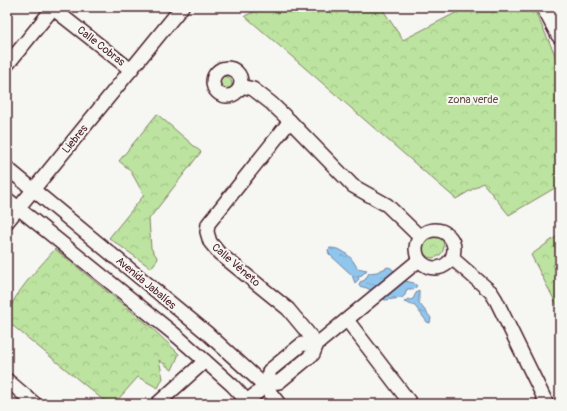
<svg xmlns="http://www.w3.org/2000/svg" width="567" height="411" font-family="Pangolin,sans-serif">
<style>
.park{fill:url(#park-crowns);stroke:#838165}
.water{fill:url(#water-ripples);stroke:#7483a0}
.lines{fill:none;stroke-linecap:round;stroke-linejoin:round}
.minor-casing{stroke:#4a1f2b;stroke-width:16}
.major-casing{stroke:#4a1f2b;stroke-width:20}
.minor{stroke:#f6f6f2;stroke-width:13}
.major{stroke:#f6f6f2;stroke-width:17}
.labels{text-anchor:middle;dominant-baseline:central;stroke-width:4;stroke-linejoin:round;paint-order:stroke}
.street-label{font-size:11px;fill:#4a1f2b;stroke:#f6f6f2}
.park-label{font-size:11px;fill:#665048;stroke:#f6f6f2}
</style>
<defs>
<pattern id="park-crowns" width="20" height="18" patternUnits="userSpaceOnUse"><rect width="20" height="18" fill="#bce39f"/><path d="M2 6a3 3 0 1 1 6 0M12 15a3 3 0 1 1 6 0" fill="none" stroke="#a3c289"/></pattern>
<pattern id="water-ripples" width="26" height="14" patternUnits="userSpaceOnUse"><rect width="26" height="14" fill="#90c6ee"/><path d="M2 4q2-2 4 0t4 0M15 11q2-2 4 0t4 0" fill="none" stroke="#7eaacc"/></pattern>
</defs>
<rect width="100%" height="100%" fill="#f6f6f2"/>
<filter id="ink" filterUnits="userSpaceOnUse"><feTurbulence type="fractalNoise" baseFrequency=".025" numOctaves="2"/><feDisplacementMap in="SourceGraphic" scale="8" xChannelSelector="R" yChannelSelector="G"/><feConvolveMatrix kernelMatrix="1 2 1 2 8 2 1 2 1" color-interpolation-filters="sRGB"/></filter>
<g filter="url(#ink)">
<g class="park">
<path d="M263,7h118l22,33 64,-33h66l27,58v120l-51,30 -26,-32 -27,16 -211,-183z"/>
<circle cx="224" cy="84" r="8"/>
<path d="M157,114l44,38 -52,67 2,29 7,11 -7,9 -42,-30 35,-43 -14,-25 -11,-9z"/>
<path d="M560,234v77l-29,-56z"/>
<circle cx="432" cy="246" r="12"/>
<path d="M55,249l97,79 27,26 -7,16 -13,-10 4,18 -5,10 -20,-11 -24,27h-6l-101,-83c0,-22 33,-54 48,-72z"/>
</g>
<g class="water">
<path d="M330,248c13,0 22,9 27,20l10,2 -5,5 -4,1 1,3 -4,4 -3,-8 -23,-21 -1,-4z"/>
<path d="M388,267l3,1 14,13 9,2 3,3 -3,3h-7l-2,6 -3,3 -17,2 -18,-12 -8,-2 1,-4 5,-2 4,-7 8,-1z"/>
<path d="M419,290v13l12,15 -1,5 -3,-1 -12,-16 -11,-4 4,-3 2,1 3,-1 3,-6z"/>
</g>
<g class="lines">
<g class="minor-casing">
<g id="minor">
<path d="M51,7l80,63"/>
<path d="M7,65l47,-58"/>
<circle cx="227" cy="82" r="14"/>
<path d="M241,86l12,3 18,14 19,18 63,65 34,19 33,32"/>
<path d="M290,121l-82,103 -1,8 3,10 9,11 69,56 29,35"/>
<path d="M7,168l200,165 58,53 14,18"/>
<path d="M7,199l171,138 54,48 18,19"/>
<path d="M7,222l175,-215"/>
<circle cx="435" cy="249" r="19"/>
<path d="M452,258l39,34 5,8 51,104"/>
<path d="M347,320l64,84"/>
<path d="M7,380l28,24"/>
<path d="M269,383v-12l33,-27 14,1"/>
<path d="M247,401l22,-18 10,-1 34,-28 4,-10 102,-84"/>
<path d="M157,404l48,-43"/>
</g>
</g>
<g class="major-casing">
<path id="major" d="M545,7l15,28"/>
</g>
<use href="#minor" class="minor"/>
<use href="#major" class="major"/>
</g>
</g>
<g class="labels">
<g class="street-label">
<text transform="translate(101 46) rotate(38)">Calle Cobras</text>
<text transform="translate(75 139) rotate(-51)">Liebres</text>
<text transform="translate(236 265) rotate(41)">Calle Véneto</text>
<text transform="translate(146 283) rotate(40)">Avenida Jabalíes</text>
</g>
<g class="park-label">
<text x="473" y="99">zona verde</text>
</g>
</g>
<rect width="567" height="411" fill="none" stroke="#f6f6f2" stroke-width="24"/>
<rect x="12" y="12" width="543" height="387" fill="none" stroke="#4a1f2b" stroke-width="1.5" filter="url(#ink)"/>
</svg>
